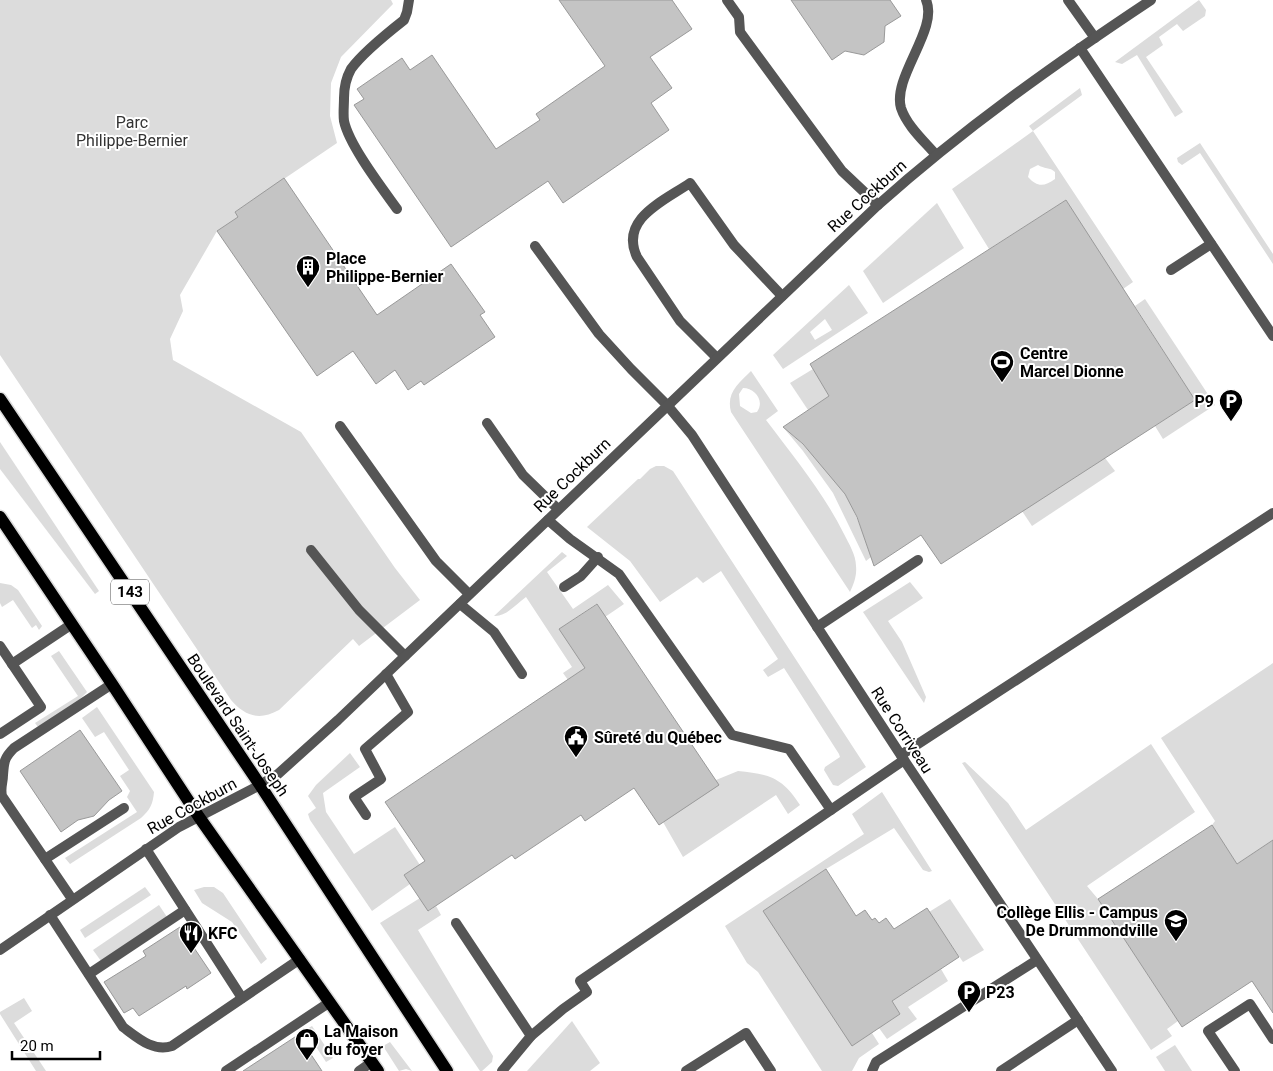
<svg xmlns="http://www.w3.org/2000/svg" width="1273" height="1071" font-family="Roboto,sans-serif">
<style>
.green{fill:#dcdcdc;fill-rule:evenodd}
.building{fill:#c4c4c4;stroke:#999}
.lines{fill:none;stroke-linecap:round;stroke-linejoin:round}
.primary-casing{stroke:#dbdbdb;stroke-width:15}
.lane{stroke:#555;stroke-width:10}
.street{stroke:#555;stroke-width:10}
.primary{stroke:#000;stroke-width:12}
.labels{text-anchor:middle;dominant-baseline:central;stroke-width:4;stroke-linejoin:round;paint-order:stroke}
.shield{fill:#fff;stroke:#4c4c4c;stroke-width:1}
.shield-label{font-size:15px;font-weight:bold;fill:#000}
.park-label{font-size:16px;fill:#333;stroke:#fff}
.street-label{font-size:16px;fill:#000;stroke:#fff}
.poi-label{font-size:16px;font-weight:bold;fill:#000;stroke:#fff;text-anchor:start}
</style>
<rect width="100%" height="100%" fill="#fff"/>
<g class="green">
<path d="M0,0h391l2,4 -52,53 -10,26 -1,33 7,27 -102,69 3,5 -21,14 -37,64 3,16 -13,28 3,21 128,72 94,136 25,32 -61,46 -6,-7 -74,71c-20,11 -34,6 -48,-10l-231,-345z"/>
<path d="M1199,0l7,10 -1,6 -22,15 -6,-7 -18,13 4,8 -17,12 37,55 -8,5 -38,-62 -15,9 -7,-2z"/>
<path d="M1080,88l2,7 -49,36 100,151 -10,7 -57,-89 -77,49 -37,-60 81,-58 -4,-5zM1038,165c6,4 12,2 17,7v7c-11,8 -18,8 -27,-2l2,-8z"/>
<path d="M1200,143l73,111v10l-73,-111 -18,12 -4,-3 -1,-4z"/>
<path d="M937,203l27,45 -81,55 -20,-32z"/>
<path d="M849,285l19,28 -85,56 -10,-14zM825,319l7,11 -17,10 -5,-8z"/>
<path d="M1145,299l70,106 -52,34 -8,-13 40,-26 -60,-94z"/>
<path d="M813,369l16,27 -21,14 -18,-27z"/>
<path d="M751,371l27,40 -12,9c28,37 57,72 78,114 5,10 12,21 12,32 1,9 -2,18 -6,26l-119,-180c-5,-19 7,-28 20,-41zM743,388c12,0 22,13 14,24l-6,1 -11,-7 -1,-12z"/>
<path d="M783,427c23,19 48,43 63,69 11,19 18,40 25,61l-5,4 -33,-68 -30,-42z"/>
<path d="M0,442l99,149 -4,3 -95,-125z"/>
<path d="M1105,458l10,13 -83,55 -10,-15z"/>
<path d="M656,466h8l9,5 193,296 -28,19 -5,-1 -9,-15 1,-3 15,-10 -1,-3 -55,-86 -16,9 -5,-7 15,-11 -57,-88 -18,12 -6,-6 -37,25 -30,-41 -43,-34 51,-48h2l10,-10z"/>
<path d="M562,552l5,4 -20,16 26,37 35,-24 16,19 -19,13 -9,-13 -37,25 26,39 -17,12 -5,-7 9,-6 -46,-70c-9,6 -20,20 -32,19z"/>
<path d="M910,582l13,16 -35,23 14,21 24,55 -2,6 -61,-91z"/>
<path d="M0,583l11,2 7,5 24,36 -3,4 -3,-5 -4,3 -19,-28 -11,7 -2,-4z"/>
<path d="M59,651l28,41 -7,7 -42,28 -3,-4 43,-27 -27,-40z"/>
<path d="M1273,663v177l-36,24 -25,-39 3,-4 -54,-83z"/>
<path d="M97,707l57,85c-1,12 -4,18 -13,26l-71,46 -5,-6 72,-46 -10,-15 3,-6 -10,-15 9,-6 -25,-38 -9,5 -13,-19z"/>
<path d="M1151,744l44,68 -108,74 11,13 80,122 -11,8 5,7 -21,14 -189,-287 3,-1 43,41 18,27z"/>
<path d="M350,753l10,14 -37,26 3,19 28,42 41,-27 25,38 -16,10 6,9 -38,27 -62,-91 -2,-6 8,-6 -8,-12 8,-11z"/>
<path d="M738,771c31,3 44,6 62,34l-12,9 -12,-19 -93,62 -20,-35 53,-42z"/>
<path d="M882,792l50,79 -3,1 -6,-2 -29,-42 -68,41 -63,42 109,122 7,11 -20,14 -7,13h-30l-64,-99 -11,-9 -22,-37 139,-92 -12,-20z"/>
<path d="M145,887l6,8 -66,43 -5,-8z"/>
<path d="M204,887h10l9,6 44,66 -6,5 -29,-42 -30,-19 -8,-13z"/>
<path d="M420,898l9,13 7,-5 5,9 -23,15 75,126 -1,6 -10,9h-2l-100,-148z"/>
<path d="M950,899l34,51 -21,12 -34,-50z"/>
<path d="M159,905l8,12 -66,44 -8,-11z"/>
<path d="M941,969l7,12 -40,26 9,12 -30,20 -8,-11 21,-14 -8,-13z"/>
<path d="M24,998l8,13 -18,12 32,48h-10l-36,-57v-2z"/>
<path d="M572,1021l28,42 -10,8h-63z"/>
<path d="M312,1026l21,32 -7,4 -21,-32z"/>
<path d="M390,1042l22,29 -6,-2 -7,2 -16,-25z"/>
<path d="M1175,1045l17,26h-27l-9,-14z"/>
</g>
<g class="building">
<path d="M559,0h113l20,29 -42,28 22,31 -21,15 18,27 -106,73 -15,-22 -97,66 -97,-142 10,-6 -7,-10 45,-31 8,12 22,-15 64,94 44,-29 -4,-6 69,-48z"/>
<path d="M791,0h99l11,16 -16,10 -1,16 -20,13 -19,-4 -13,9z"/>
<path d="M284,178l93,137 74,-51 34,48 -5,3 15,22 -71,48 -3,-4 -13,9 -13,-20 -19,14 -23,-33 -36,25 -100,-145 21,-14 -3,-5z"/>
<path d="M1066,200l129,200 -254,164 -20,-29 -47,31 -17,-49 -12,-23 -42,-50 -20,-17 46,-31 -19,-32z"/>
<path d="M597,604l122,181 -60,40 -25,-37 -49,33 -4,-6 -66,44 -3,-4 -84,56 -24,-36 21,-14 -40,-59 200,-134 -26,-39z"/>
<path d="M80,730l42,61 -13,9 -15,16 -16,4 -17,12 -41,-61z"/>
<path d="M1212,825l25,39 36,-24v173l-21,-32 -70,46 -84,-128z"/>
<path d="M826,869l30,47 9,-6 7,10 3,-2 4,5 7,-5 8,11 33,-21 32,49 -67,44 8,13 -48,32 -89,-135z"/>
<path d="M180,927l31,46 -24,16 -1,-3 -47,30 -6,-8 -9,5 -20,-31 42,-26 -3,-5z"/>
<path d="M298,1035l24,36h-79z"/>
</g>
<g class="lines">
<g class="primary-casing">
<g id="primary">
<path d="M0,399l260,386 187,286"/>
<path d="M0,517l112,167 87,133 179,254"/>
</g>
</g>
<g class="lane">
<path d="M727,0l12,17 1,15 102,139 36,34"/>
<path d="M926,0c13,29 -34,77 -25,108 6,18 23,33 35,47"/>
<path d="M1068,0l27,38"/>
<path d="M1080,48l193,288"/>
<path d="M397,209c-15,-21 -48,-64 -53,-88 -1,-7 0,-15 0,-23 0,-9 2,-20 7,-29 10,-14 39,-38 53,-49l3,-8 2,-12"/>
<path d="M535,246l64,88 32,35 36,36"/>
<path d="M1171,270l40,-26"/>
<path d="M717,358l-37,-37 -43,-64c-18,-38 27,-56 53,-74l44,62 48,51"/>
<path d="M487,423l36,52 35,34"/>
<path d="M340,426l96,135 33,33"/>
<path d="M548,520l22,19 49,35 113,161 57,14 42,61"/>
<path d="M311,550l48,60 46,46"/>
<path d="M564,587l17,-11 17,-19"/>
<path d="M460,604l34,28 28,42"/>
<path d="M817,627l101,-67"/>
<path d="M0,646l41,61 -41,27"/>
<path d="M12,664l60,-40"/>
<path d="M901,755l372,-242"/>
<path d="M366,815l-12,-18 27,-18 -16,-30 43,-37 -22,-38"/>
<path d="M146,849l96,149"/>
<path d="M45,859l79,-51"/>
<path d="M72,899l-70,-103c-2,-9 1,-13 1,-21 1,-13 1,-17 11,-27l98,-64"/>
<path d="M50,915l73,112c15,11 30,25 49,19l128,-87"/>
<path d="M456,923l75,113 -29,35"/>
<path d="M89,974l96,-64"/>
<path d="M531,1036l32,-27 24,-17 -7,-11 324,-221"/>
<path d="M226,1071l104,-69"/>
<path d="M359,1071l13,-9"/>
<path d="M686,1071l60,-38 25,38"/>
<path d="M872,1071l4,-9 161,-102"/>
<path d="M1001,1071l77,-51"/>
<path d="M1235,1071l-27,-40 42,-27 23,35"/>
</g>
<g class="street">
<path d="M667,405l25,30 212,325 208,311"/>
<path d="M0,950l179,-123 81,-42 18,-11 60,-54 540,-515c85,-76 178,-142 273,-205"/>
</g>
<use href="#primary" class="primary"/>
</g>
<defs>
<g id="building-pin" transform="scale(1.25)"><path d="M0 17L-7.5 6A9.5 9.5 0 1 1 7.5 6Z" fill="#000" stroke="#fff"/><path d="M-4-6H4V6H1V3H-1V6H-4ZM-2.5-4.3h1.7v1.8h-1.7ZM.8-4.3h1.7v1.8H.8ZM-2.5-1h1.7V.8h-1.7ZM.8-1h1.7V.8H.8Z" fill="#fff"/></g>
<g id="stadium-pin" transform="scale(1.25)"><path d="M0 17L-7.5 6A9.5 9.5 0 1 1 7.5 6Z" fill="#000" stroke="#fff"/><path d="M0-5a6.5 5 0 1 0 0 10a6.5 5 0 1 0 0-10ZM-3.5-1.8h7v3.6h-7Z" fill="#fff"/></g>
<g id="parking-pin" transform="scale(1.25)"><path d="M0 17L-7.5 6A9.5 9.5 0 1 1 7.5 6Z" fill="#000" stroke="#fff"/><path d="M-3.5-5.5H1a3.5 3.5 0 0 1 0 7H-1V5.5H-3.5ZM-1-3.4V-.6H.8a1.4 1.4 0 0 0 0-2.8Z" fill="#fff"/></g>
<g id="civic-pin" transform="scale(1.25)"><path d="M0 17L-7.5 6A9.5 9.5 0 1 1 7.5 6Z" fill="#000" stroke="#fff"/><path d="M-.6-6.5H3V-4.5H.6V-3L4-1V1h2V6H-6V1h2V-1L-.6-3ZM-1.2 2.5V6h2.4V2.5Z" fill="#fff"/></g>
<g id="university-pin" transform="scale(1.25)"><path d="M0 17L-7.5 6A9.5 9.5 0 1 1 7.5 6Z" fill="#000" stroke="#fff"/><path d="M0-5L7-2L0 1L-7-2ZM-4 1L0 2.5L4 1V4Q0 6-4 4Z" fill="#fff"/></g>
<g id="restaurant-pin" transform="scale(1.25)"><path d="M0 17L-7.5 6A9.5 9.5 0 1 1 7.5 6Z" fill="#000" stroke="#fff"/><path d="M-5-6h1v4h1v-4h1v4h1v-4h1v5L-1.5 .5V6h-2V.5L-5-1ZM5-6V6H3V1.5H1.5Q1.5-4 5-6Z" fill="#fff"/></g>
<g id="shop-pin" transform="scale(1.25)"><path d="M0 17L-7.5 6A9.5 9.5 0 1 1 7.5 6Z" fill="#000" stroke="#fff"/><path d="M-5-2.5h2.3a2.7 3.5 0 0 1 5.4 0H5L5.5 6h-11ZM-1.5-2.5h3a1.5 2.3 0 0 0-3 0Z" fill="#fff"/></g>
</defs>
<g fill-rule="evenodd">
<use href="#building-pin" x="308" y="267"/>
<use href="#stadium-pin" x="1002" y="362"/>
<use href="#parking-pin" x="1231" y="401"/>
<use href="#civic-pin" x="576" y="737"/>
<use href="#university-pin" x="1176" y="921"/>
<use href="#restaurant-pin" x="191" y="933"/>
<use href="#parking-pin" x="969" y="992"/>
<use href="#shop-pin" x="307" y="1040"/>
</g>
<g class="labels">
<rect class="shield" x="111" y="579.5" width="38" height="25" rx="4"/>
<g class="shield-label">
<text x="130" y="592">143</text>
</g>
<g class="park-label">
<text x="132" y="122">Parc<tspan x="132" dy="18">Philippe-Bernier</tspan></text>
</g>
<g class="street-label">
<text transform="translate(867 196) rotate(-42)">Rue Cockburn</text>
<text transform="translate(572 475) rotate(-44)">Rue Cockburn</text>
<text transform="translate(238 725) rotate(56)">Boulevard Saint-Joseph</text>
<text transform="translate(902 730) rotate(57)">Rue Corriveau</text>
<text transform="translate(192 806) rotate(-29)">Rue Cockburn</text>
</g>
<g class="poi-label">
<text x="326" y="258">Place<tspan x="326" dy="18">Philippe-Bernier</tspan></text>
<text x="1020" y="353">Centre<tspan x="1020" dy="18">Marcel Dionne</tspan></text>
<text x="1214" y="401" text-anchor="end">P9</text>
<text x="594" y="737">Sûreté du Québec</text>
<text x="1158" y="912" text-anchor="end">Collège Ellis - Campus<tspan x="1158" dy="18">De Drummondville</tspan></text>
<text x="208" y="933">KFC</text>
<text x="986" y="992">P23</text>
<text x="324" y="1031">La Maison<tspan x="324" dy="18">du foyer</tspan></text>
</g>
</g>
<path d="M12 1051v8h88v-8" fill="none" stroke="#000000" stroke-width="2.5"/>
<text x="20" y="1051" font-size="15" fill="#000000" stroke="#ffffff" stroke-width="4" paint-order="stroke">20 m</text>
</svg>
